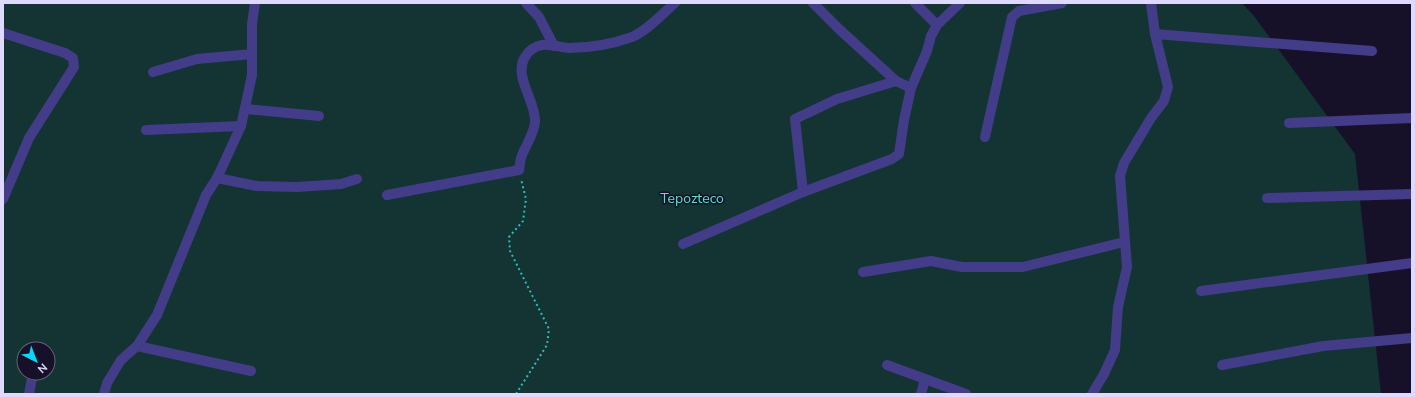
<svg xmlns="http://www.w3.org/2000/svg" width="1415" height="397" font-family="'Nunito Sans',sans-serif">
<style>
.green{fill:#143333;fill-rule:evenodd}
.lines{fill:none;stroke-linecap:round;stroke-linejoin:round}
.path{stroke:#32bab9;stroke-width:2;stroke-dasharray:2 3;stroke-linecap:butt}
.minor{stroke:#433c88;stroke-width:10}
.labels{text-anchor:middle;dominant-baseline:central;stroke-width:3;stroke-linejoin:round;paint-order:stroke}
.park-label{font-size:14px;fill:#65dfc7;stroke:#161129}
</style>
<rect width="100%" height="100%" fill="#161129"/>
<path class="green" d="M3,3h1239l12,13 101,138 26,240h-1378zM24,349h24v24h-24z"/>
<g class="lines">
<path class="path" d="M516,394l31,-49 2,-16 -39,-78 -1,-14 14,-16 3,-22 -5,-20"/>
<g class="minor">
<path d="M526,3l13,14 15,29"/>
<path d="M813,3l26,26 57,52"/>
<path d="M915,3l22,22"/>
<path d="M3,33l62,20 8,5 1,9 -45,71 -26,61"/>
<path d="M1155,34l217,17"/>
<path d="M153,72l44,-13 55,-5"/>
<path d="M245,109l74,7"/>
<path d="M1289,123l123,-5"/>
<path d="M146,130l95,-4"/>
<path d="M985,137l27,-120 7,-6 43,-8"/>
<path d="M217,178l40,8 40,1 44,-3 16,-5"/>
<path d="M803,192l-8,-73 42,-20 59,-18 15,7"/>
<path d="M387,195l132,-25c1,-5 1,-10 3,-15 4,-10 13,-23 13,-34 1,-19 -22,-45 -10,-64 3,-6 10,-11 17,-12 9,-1 18,2 27,3 21,0 43,-4 63,-11 15,-6 31,-24 43,-34"/>
<path d="M1267,198l145,-4"/>
<path d="M683,244l120,-52 89,-33 7,-5 5,-34 7,-32 16,-37 4,-15 6,-11 23,-22"/>
<path d="M863,272l68,-11 31,6h61l101,-25"/>
<path d="M1201,291l211,-28"/>
<path d="M137,346l114,25"/>
<path d="M887,365l79,29"/>
<path d="M1222,365l101,-19 89,-8"/>
<path d="M29,394l4,-21"/>
<path d="M104,394l3,-11 14,-23 16,-14 20,-31 49,-120 11,-17 24,-52 11,-51v-51l3,-21"/>
<path d="M921,394l4,-15"/>
<path d="M1092,394l12,-20 11,-24 3,-43 9,-40 -7,-91 4,-13 27,-45 13,-17 4,-14 -13,-53 -4,-31"/>
</g>
</g>
<g class="labels">
<g class="park-label">
<text x="692" y="198">Tepozteco</text>
</g>
</g>
<rect width="1415" height="397" fill="none" stroke="#e0d9ff" stroke-width="8"/>
<g transform="translate(36 361) rotate(138)"><circle r="19" fill="#161129" stroke="#67617f"/>
<path d="M0-3L7 15L0 10L-7 15Z" fill="#08d7fc"/>
<text y="-6" font-size="11" font-weight="bold" text-anchor="middle" fill="#e0d9ff">N</text>
</g>
</svg>
